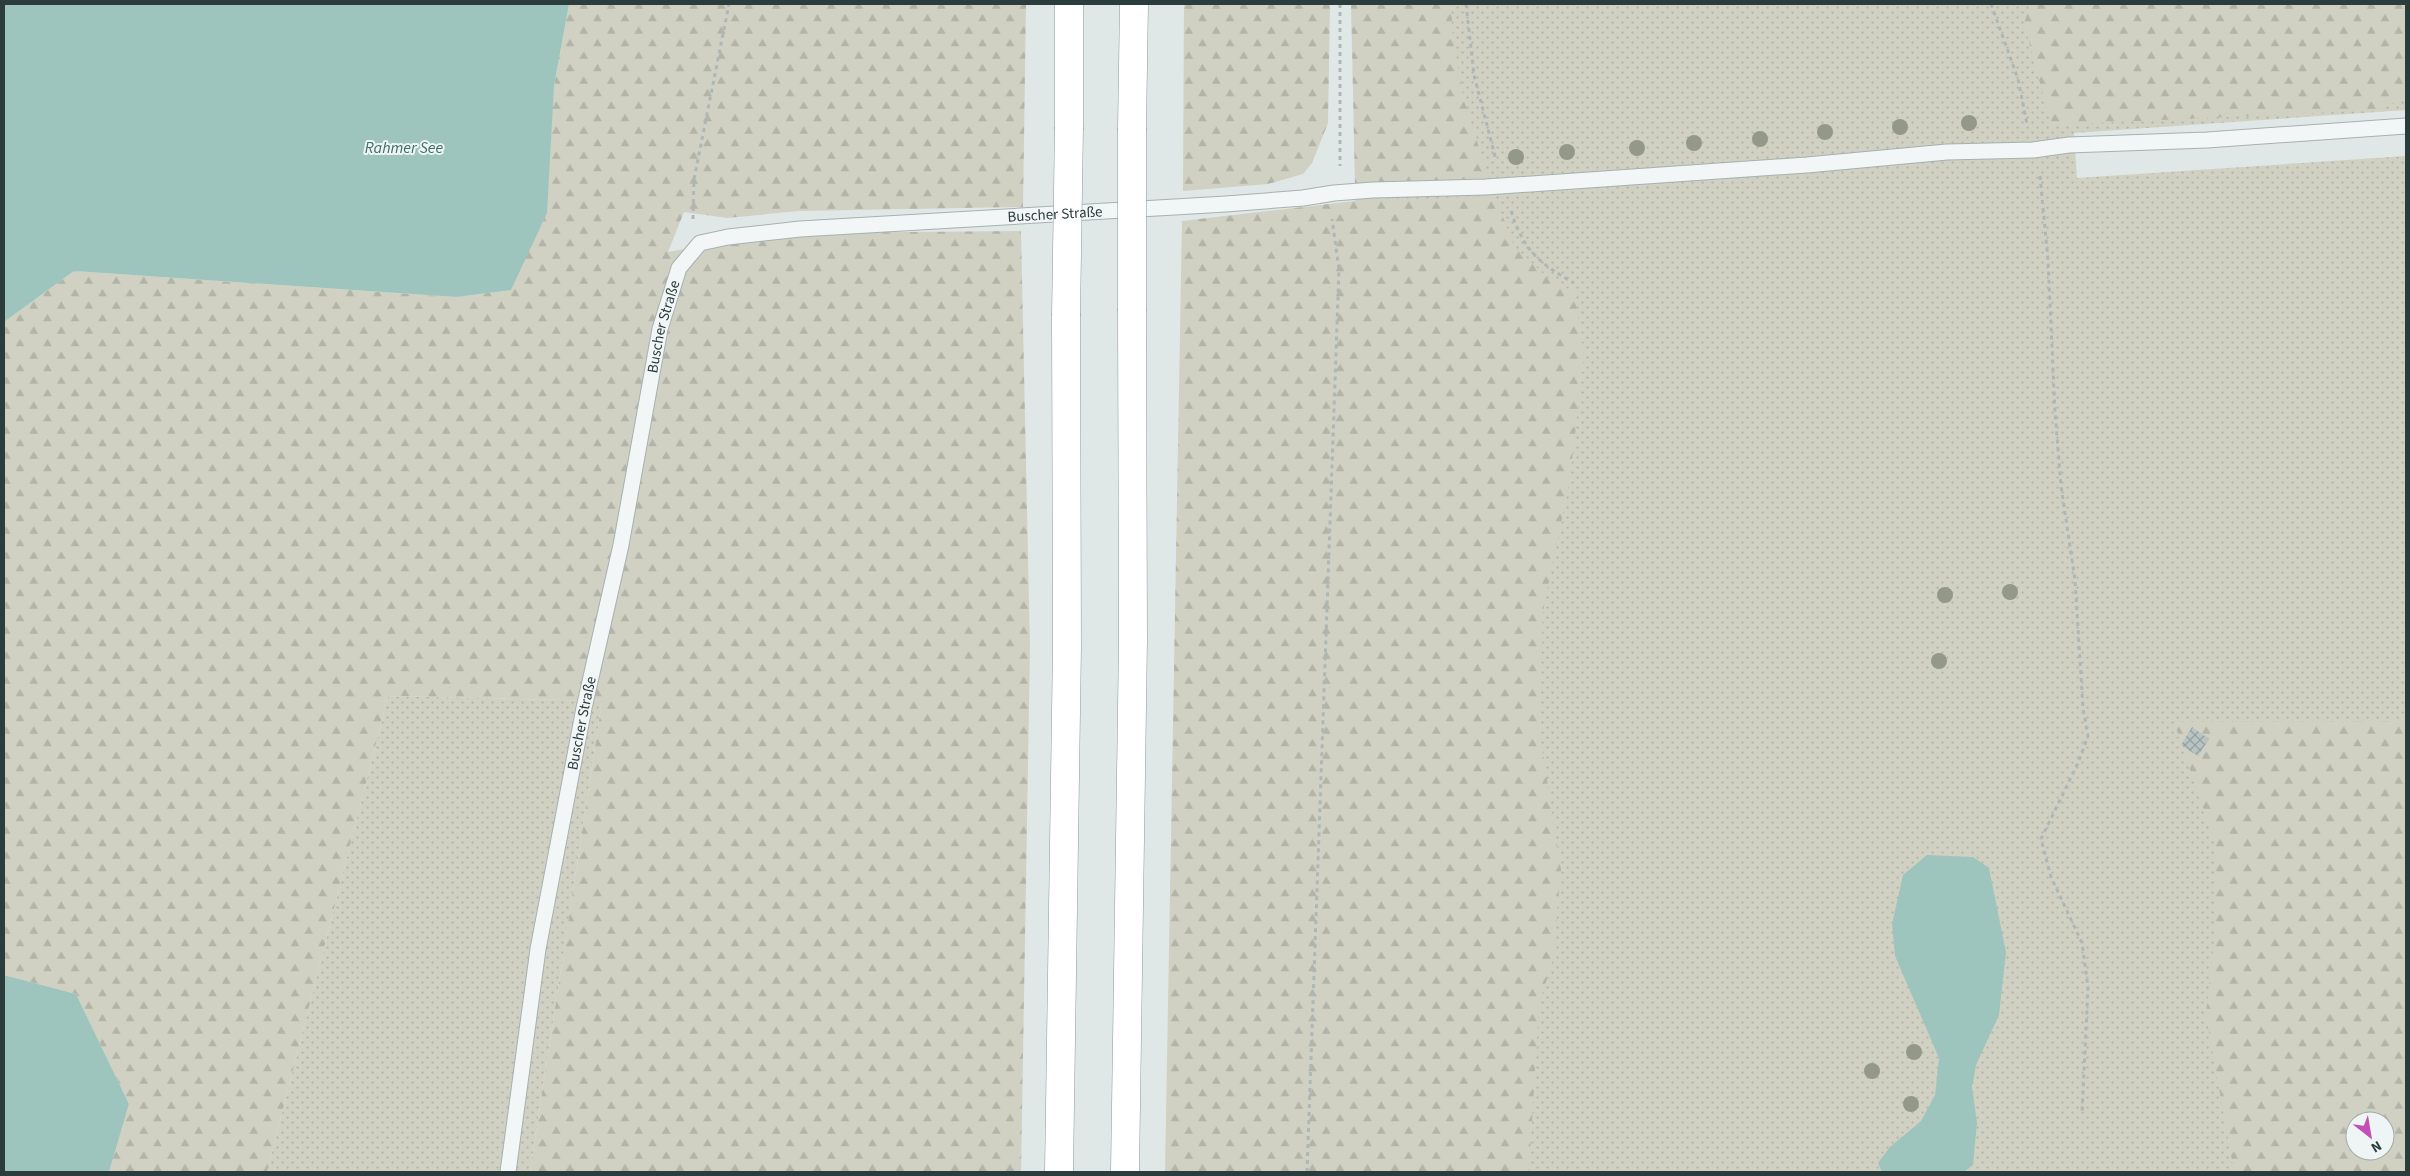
<svg xmlns="http://www.w3.org/2000/svg" width="2410" height="1176" font-family="'Source Sans 3',sans-serif">
<style>
.green{fill:url(#green-dots);fill-rule:evenodd}
.forest{fill:url(#forest-firs);fill-rule:evenodd}
.water{fill:#9ec5bd}
.building{fill:url(#building-cross-hatch)}
.lines{fill:none;stroke-linecap:round;stroke-linejoin:round}
.service-casing{stroke:#a6b1b0;stroke-width:17}
.motorway-casing{stroke:#889d9b;stroke-width:29}
.path{stroke:#aeb7b7;stroke-width:3;stroke-dasharray:4 4;stroke-linecap:butt}
.service{stroke:#f2f6f6;stroke-width:15}
.motorway{stroke:#fff;stroke-width:28}
.motorway-bridge-casing{stroke:#889d9b;stroke-width:29;stroke-linecap:butt}
.motorway-bridge{stroke:#fff;stroke-width:28}
.tree{fill:#949887}
.labels{text-anchor:middle;dominant-baseline:central;stroke-width:4;stroke-linejoin:round;paint-order:stroke}
.street-label{font-size:15px;fill:#2a3d3c;stroke:#eff5f4}
.water-label{font-size:16px;font-style:italic;fill:#376e65;stroke:#eff5f4}
</style>
<defs>
<pattern id="green-dots" width="8" height="8" patternUnits="userSpaceOnUse" patternTransform="scale(1.25)"><rect width="8" height="8" fill="#d0d1c2"/><path d="M2 2h.1M6 6h.1" fill="none" stroke="#b3b4a8" stroke-width="1.8" stroke-linecap="round"/></pattern>
<pattern id="forest-firs" width="22" height="20" patternUnits="userSpaceOnUse" patternTransform="scale(1.25)"><rect width="22" height="20" fill="#d0d1c2"/><path d="M5 1l3.5 6h-7zM16 11l3.5 6h-7z" fill="#b3b4a8"/></pattern>
<pattern id="building-cross-hatch" width="8" height="8" patternUnits="userSpaceOnUse" patternTransform="scale(1.25)"><rect width="8" height="8" fill="#b7c4c3"/><path d="M0 0l8 8M0 8l8-8" fill="none" stroke="#95a0a0"/></pattern>
</defs>
<rect width="100%" height="100%" fill="#e0e7e7"/>
<g class="green">
<path d="M1354,4h1052v106l-332,23 3,45 329,-22v1016h-1064l13,-971zM2355,1121h30v30h-30z"/>
<path d="M388,696l214,5 -72,471h-263z"/>
</g>
<g class="forest">
<path d="M569,4h457l-3,203 -224,4 -72,7 -43,-6 -16,40 60,-11 69,-8 224,-2 9,418 -9,523h-491l72,-471 -214,-5 -121,476h-158l20,-68 -53,-110 -72,-19v-653l70,-51 382,26 55,-7 43,-204z"/>
<path d="M1184,4h146l-2,119 -16,40 -9,11 -35,10 -85,7z"/>
<path d="M1351,4h100l2,36 11,60 25,79 -134,5z"/>
<path d="M2031,4h375v92l-26,14 -329,15 -27,-102z"/>
<path d="M1495,196l19,50 34,32 26,14 10,63 -14,123 -27,133 -3,124 21,135 -8,90 -14,44 -10,168h-364l17,-951 173,-20z"/>
<path d="M2406,721v451h-172l-28,-157 8,-75 1,-97 -41,-121zM2355,1121h30v30h-30z"/>
</g>
<g class="water">
<path d="M4,4h565l-15,82 -7,127 -36,77 -55,7 -382,-26 -70,51z"/>
<path d="M1927,855l46,2 16,11 17,84 -7,63 -23,50 -4,22 5,36 -4,42 -9,7h-82l-4,-9 12,-16 31,-26 14,-26 4,-37 -44,-102 -3,-32 11,-49z"/>
<path d="M4,975l72,19 53,110 -20,68h-105z"/>
</g>
<path class="building" d="M2192,727l17,12 -11,17 -17,-11z"/>
<g class="lines">
<g class="service-casing">
<g id="service">
<path id="s1" d="M508,1172l30,-223 46,-241 37,-163 39,-216 19,-61 21,-25 28,-6 72,-8 426,-25 77,-6 31,-5 39,-3 113,-3 321,-22 140,-13 86,-2 36,-5 138,-5 199,-14"/>
</g>
</g>
<g class="motorway-casing">
<g id="motorway">
<path d="M1069,127v-123"/>
<path d="M1132,128l2,-124"/>
<path d="M1059,1172l8,-526 -1,-330"/>
<path d="M1125,1172l8,-531 -1,-330"/>
</g>
</g>
<g class="path">
<path d="M1340,4v162"/>
<path d="M1466,4l8,71 22,85"/>
<path d="M1991,4l27,75 9,45"/>
<path d="M2040,176l8,84 7,152 6,74 14,94 8,128 5,28 -10,27 -37,76 10,38 31,66 6,44 -6,127"/>
<path d="M1511,211c12,39 29,53 63,72"/>
<path d="M693,219l1,-40 35,-175"/>
<path d="M1307,1172l32,-903 -7,-50"/>
</g>
<use href="#service" class="service"/>
<use href="#motorway" class="motorway"/>
<g class="motorway-bridge-casing">
<g id="motorway-bridge">
<path d="M1132,311v-183"/>
<path d="M1066,316l3,-189"/>
</g>
</g>
<use href="#motorway-bridge" class="motorway-bridge"/>
</g>
<g class="tree">
<circle cx="1969" cy="123" r="8"/>
<circle cx="1900" cy="127" r="8"/>
<circle cx="1825" cy="132" r="8"/>
<circle cx="1760" cy="139" r="8"/>
<circle cx="1694" cy="143" r="8"/>
<circle cx="1637" cy="148" r="8"/>
<circle cx="1567" cy="152" r="8"/>
<circle cx="1516" cy="157" r="8"/>
<circle cx="2010" cy="592" r="8"/>
<circle cx="1945" cy="595" r="8"/>
<circle cx="1939" cy="661" r="8"/>
<circle cx="1914" cy="1052" r="8"/>
<circle cx="1872" cy="1071" r="8"/>
<circle cx="1911" cy="1104" r="8"/>
</g>
<g class="labels">
<g class="street-label">
<text stroke="none"><textPath href="#s1" startOffset="1310">Buscher Straße</textPath></text>
<text stroke="none"><textPath href="#s1" startOffset="860">Buscher Straße</textPath></text>
<text stroke="none"><textPath href="#s1" startOffset="455">Buscher Straße</textPath></text>
</g>
<g class="water-label">
<text x="404" y="148">Rahmer See</text>
</g>
</g>
<rect width="2410" height="1176" fill="none" stroke="#2a3d3c" stroke-width="10"/>
<g transform="translate(2370 1136) rotate(149)"><circle r="24" fill="#eff5f4" stroke="#a0abaa"/>
<path d="M0-4L9 19L0 12L-9 19Z" fill="#c24fb3"/>
<text y="-8" font-size="14" font-weight="bold" text-anchor="middle" fill="#2a3d3c">N</text>
</g>
</svg>
